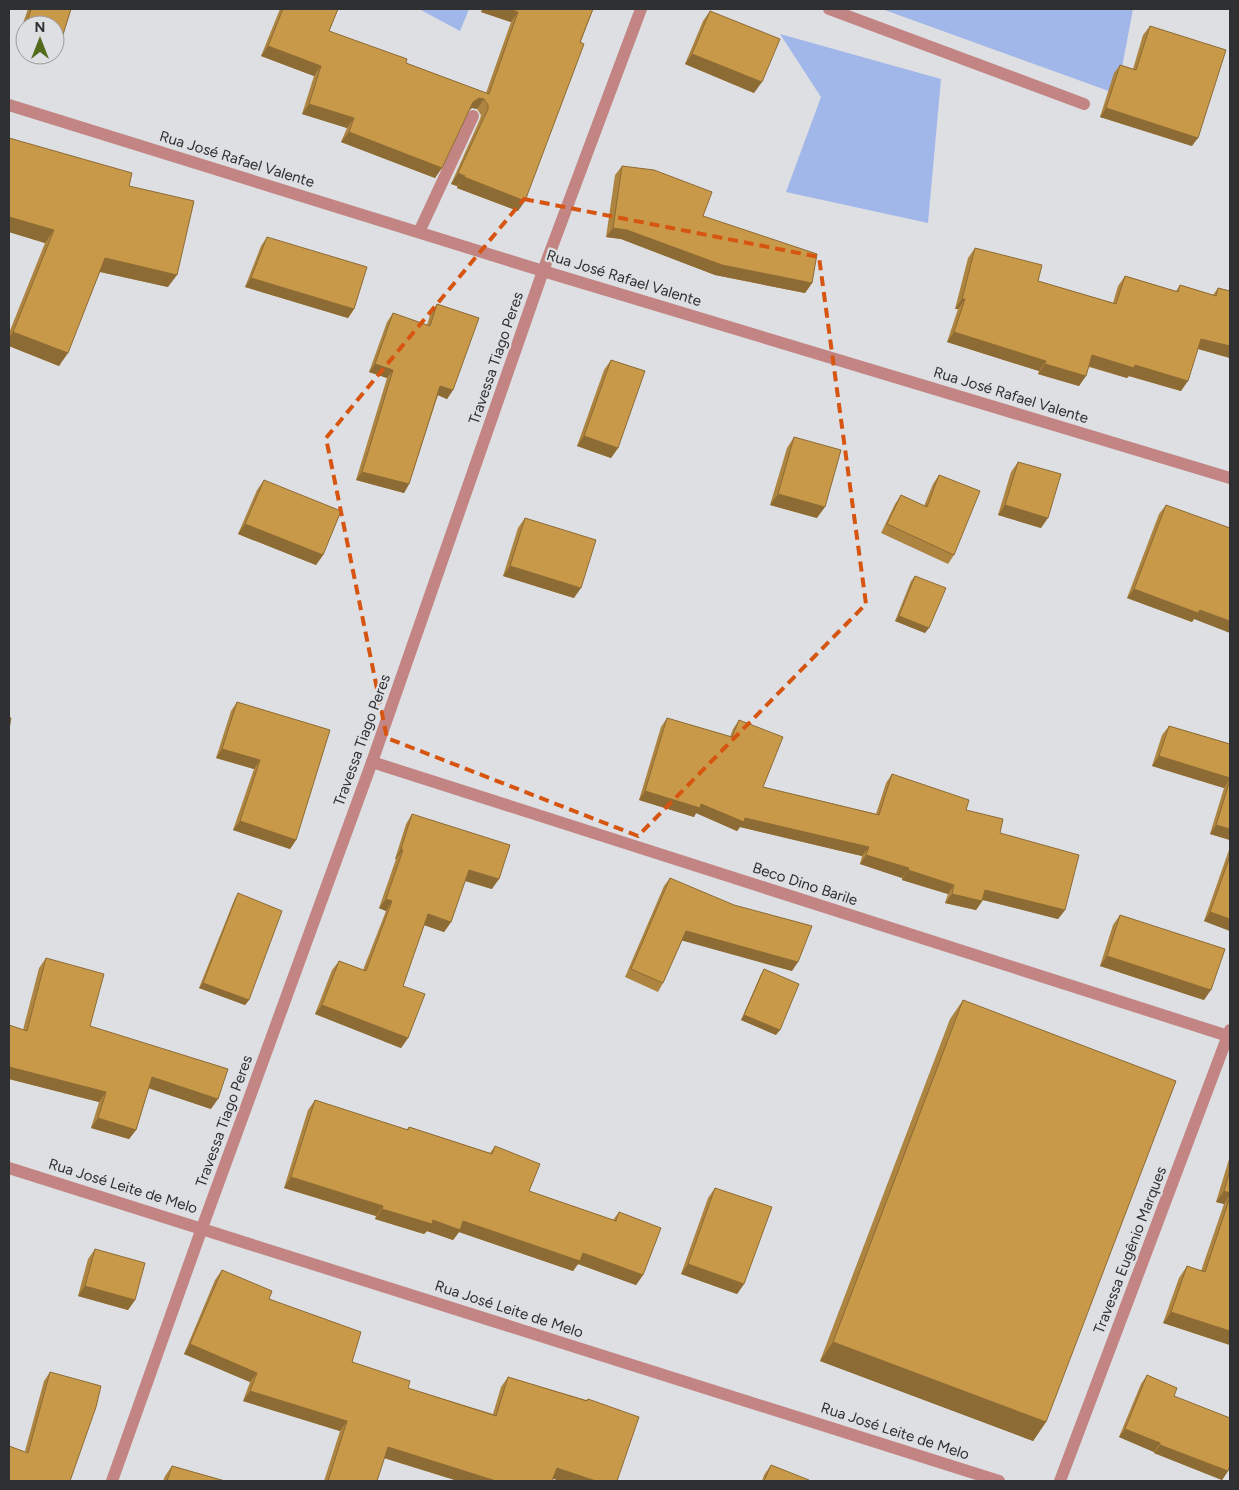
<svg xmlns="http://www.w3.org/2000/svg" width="1239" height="1490" font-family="Figtree,sans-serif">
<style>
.green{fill:#a1b7e9}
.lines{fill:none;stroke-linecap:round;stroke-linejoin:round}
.minor{stroke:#c38583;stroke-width:12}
.wall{fill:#ad8440}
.shaded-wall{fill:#8d6b34}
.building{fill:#c9994a;stroke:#8d6b34}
.marked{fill:none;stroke:#d65510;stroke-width:4;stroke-dasharray:10 6;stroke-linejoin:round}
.labels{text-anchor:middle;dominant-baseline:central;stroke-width:4.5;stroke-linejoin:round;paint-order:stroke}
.street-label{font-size:15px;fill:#2f3032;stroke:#dddfe3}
</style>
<rect width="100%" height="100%" fill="#dddfe3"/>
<g class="green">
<path d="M419,9h50l-9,22z"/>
<path d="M882,9h251l-16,85z"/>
<path d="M780,34l161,45 -13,144 -142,-31 35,-95z"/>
</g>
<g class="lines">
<g class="minor">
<path d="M829,9l255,95"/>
<path d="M9,105l534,166 687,207"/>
<path d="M419,232l54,-116"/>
<path d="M372,762l856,274"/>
<path d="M9,1168l990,313"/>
<path d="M112,1481l90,-253 170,-466 171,-491 98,-262"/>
<path d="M1060,1481l170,-451"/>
</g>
</g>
<g class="wall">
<path d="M28,9h43l-10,32 -6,8v-24h-30v17l-8,-2z"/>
<path d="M280,9h58l-9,22 77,32 80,30 25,-71 -30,-10 1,-3h111l-75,202 -61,-23v-2l-6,-2 29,-65 1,-4 -4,-6 -5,-1 -3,2 -34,68 -94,-36 6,-14 -45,-14 12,-38 -53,-20z"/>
<path d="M710,11l44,82 -69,-29 18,-43z"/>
<path d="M1150,26l42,120 -92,-29 14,-44 6,-8 13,4 10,-34z"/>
<path d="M9,138l120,48 39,101 -68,-15 -41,94 -50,-20v-13l36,-90 -36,-11z"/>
<path d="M622,166l81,50 109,67 -7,10 -90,-18 -94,-36 -15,-2 9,-62z"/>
<path d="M267,237l87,72 -6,9 -103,-31 16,-41z"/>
<path d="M975,248l63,33 75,22 5,-17 7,-10 51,15 4,-6 33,10 5,-7 12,3v67l-32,-9 -17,42 -52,-15 -2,2 -38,-11 -10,19 -41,-12 1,-3 -92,-29 11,-33h-3l13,-51z"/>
<path d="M437,304l16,86 -6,9 -9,-4 -29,89 -5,9 -48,-13 31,-102 -18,-6 18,-50 6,-9 34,12 4,-13z"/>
<path d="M611,360l7,88 -7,10 -34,-12 27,-76z"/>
<path d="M794,437l23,81 -47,-13 17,-57z"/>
<path d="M1018,462l23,66 -43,-13 13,-43z"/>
<path d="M939,475l15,80 -6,9 -67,-31 14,-29 6,-9 23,11 9,-22z"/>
<path d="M264,480l59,75 -7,10 -78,-31 19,-44z"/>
<path d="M1166,505l28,114 -2,3 -65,-24 32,-84z"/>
<path d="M525,518l49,80 -71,-22 15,-48z"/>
<path d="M915,576l10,57 -30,-12 16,-40z"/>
<path d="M237,702l59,138 -6,9 -57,-19 21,-61 -38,-11 15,-47z"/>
<path d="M667,718l63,19 3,-8 6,-9 24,67 113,27 10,-31 6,-9 74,36 34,23 65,77 -7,9 -75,-19 -7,10 -31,-7 3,-9 -46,-14v-2l-42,-14 2,-8 -122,-29 -3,4 -41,-18 -2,4 -55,-17 22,-73z"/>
<path d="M1169,726l61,18v96l-20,-6 14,-46 -72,-22 10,-31z"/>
<path d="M412,814l80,75 -27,-8 -14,41 -7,10 -20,-7 -21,61 5,52 -7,10 -86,-34 17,-44 7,-9 24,9 23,-59 -7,-3 17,-49h-1l11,-35z"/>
<path d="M1230,847v84l-26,-10z"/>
<path d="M670,878l122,93 -110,-31 -19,43 -5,9 -33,-15 39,-91z"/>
<path d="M238,893l11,107 -4,5 -46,-17 36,-90z"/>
<path d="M1120,915l84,85 -104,-34 13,-41z"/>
<path d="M46,958l44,68 121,83 -62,-21 -13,42 -7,9 -38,-11 8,-26 -90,-23v-54l14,5 16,-62z"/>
<path d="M764,969l12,66 -35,-15 20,-46z"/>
<path d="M963,1000l83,422 -13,19 -213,-80 130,-342z"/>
<path d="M315,1100l91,30 3,-3 81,26 5,-7 34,45 84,29 6,-8 24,63 -7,10 -58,-21 -5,7 -114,-39 -6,8 -26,-9 -3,3 -49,-15 1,-3 -92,-28 24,-78z"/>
<path d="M1230,1156v189l-67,-22 16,-45 8,-12 14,5 23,-67 -8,-2z"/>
<path d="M715,1188l29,96 -7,10 -56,-20 27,-76z"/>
<path d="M95,1249l40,51 -7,10 -50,-14 10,-37z"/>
<path d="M222,1270l47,29 83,63 56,26 85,26 8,-27 7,-10 78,23 2,-1 -36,82h-94l-74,-23 -7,23h-53l16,-50 -97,-30 7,-19 -66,-28 31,-74z"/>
<path d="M50,1372l20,109 -45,-30 19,-70z"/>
<path d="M1147,1375l27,21 54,75 -6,9 -68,-27v-1l-35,-15 22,-53z"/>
<path d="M771,1465l37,16h-46l2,-6z"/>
<path d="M172,1466l53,15h-62l2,-5z"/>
</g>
<g class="shaded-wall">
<path d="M484,9h24l10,3 -7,10 -30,-10z"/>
<path d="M25,30v12l-8,-2 8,-11z"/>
<path d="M55,39l6,2 -6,8z"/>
<path d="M268,46l53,20 -7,10 -53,-20z"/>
<path d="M692,54l70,28 -8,11 -69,-29z"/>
<path d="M479,98l5,1 -7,10 -5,-1 -6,5 7,-11z"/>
<path d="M309,104l45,14 -7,10 -45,-14z"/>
<path d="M1106,108l92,30 -6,8 -92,-29z"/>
<path d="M349,132l93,36 -7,10 -94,-36z"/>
<path d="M458,173l7,3 -8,10 -6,-2z"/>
<path d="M464,177l61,24 -7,10 -61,-23z"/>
<path d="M9,217l45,13 -9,13 -36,-11z"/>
<path d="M613,228l14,2 185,53 -7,10 -90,-18 -94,-36 -15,-2z"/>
<path d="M105,258l72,17 -9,12 -72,-16z"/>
<path d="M251,278l103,31 -6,9 -103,-31z"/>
<path d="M962,299h3l-7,10h-3z"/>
<path d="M13,332l55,21 -9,13 -50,-20v-8z"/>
<path d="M954,332l92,29 -7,10 -92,-29z"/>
<path d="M1201,339l29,7v12l-35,-10z"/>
<path d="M1092,355l43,10 53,16 -7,10 -52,-15 -2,2 -42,-13z"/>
<path d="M375,364l18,6 -6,8 -18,-6z"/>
<path d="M1045,364l41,12 -7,10 -41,-12z"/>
<path d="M440,386l13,4 -6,9 -12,-5z"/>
<path d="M584,436l34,12 -7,10 -34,-12z"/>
<path d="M362,472l47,12 -5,9 -48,-13z"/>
<path d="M778,494l47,13 -8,11 -47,-13z"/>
<path d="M1005,505l43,13 -7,10 -43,-13z"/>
<path d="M245,524l78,31 -7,10 -78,-31z"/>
<path d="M510,566l71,22 -7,10 -71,-22z"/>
<path d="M1134,589l66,21 30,11v12l-36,-14 -2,3 -65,-24z"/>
<path d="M899,616l30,12 -4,5 -30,-12z"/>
<path d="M222,749l38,11 -6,9 -38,-11z"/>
<path d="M1159,756l71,22v1l-6,9 -72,-22z"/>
<path d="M645,791l56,13 44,14 124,29 -7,9 -122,-29 -3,4 -41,-18 -2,4 -55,-17z"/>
<path d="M240,821l56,19 -6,9 -57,-19z"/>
<path d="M1216,825l14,4v11l-20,-6z"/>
<path d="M401,849l2,1 -7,9h-1z"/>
<path d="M866,855l43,13 -7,10 -42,-14z"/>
<path d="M469,870l30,9 -7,10 -30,-9z"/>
<path d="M908,870l46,15 -6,9 -46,-14z"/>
<path d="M985,890l80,20 -7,9 -79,-20z"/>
<path d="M952,894l30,7 -6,9 -31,-7z"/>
<path d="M386,899l6,2 -6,10 -7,-3z"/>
<path d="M1210,912l20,7v12l-26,-10z"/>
<path d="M428,914l23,8 -7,10 -23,-8z"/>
<path d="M686,931l112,31 -6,9 -112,-31z"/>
<path d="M1107,956l104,34 -7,10 -104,-34z"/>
<path d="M203,983l46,17 -4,5 -46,-17z"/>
<path d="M322,1005l86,33 -7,10 -86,-34z"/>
<path d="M744,1015l36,15 -4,5 -35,-15z"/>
<path d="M9,1067l97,25 -7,10 -90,-23z"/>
<path d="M152,1077l66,22 -7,10 -66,-22z"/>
<path d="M98,1118l38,12 -7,9 -38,-11z"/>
<path d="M291,1177l92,29 -7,10 -92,-28z"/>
<path d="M1224,1191l6,2v2l-6,9 -8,-2z"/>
<path d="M382,1209l51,11 30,1 120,32 60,22 -7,10 -58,-21 -5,7 -114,-39 -6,8 -26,-9 -3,3 -49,-15z"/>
<path d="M688,1264l56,20 -7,10 -56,-20z"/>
<path d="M85,1286l50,14 -7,10 -50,-14z"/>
<path d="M1171,1312l59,19v14l-67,-22z"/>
<path d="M833,1342l213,80 -13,19 -213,-80z"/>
<path d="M190,1344l67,29 -7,9 -66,-28z"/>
<path d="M250,1391l97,30 -7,10 -97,-30z"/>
<path d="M1125,1429l35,14 -6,9 -35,-15z"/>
<path d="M1160,1445l68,26 -6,9 -68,-27z"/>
<path d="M388,1447l108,34h-38l-77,-24z"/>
<path d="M557,1468l39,13h-36l-10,-3z"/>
</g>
<g class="building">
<path d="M31,9h40l-10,32 -6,-2v-14h-29z"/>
<path d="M283,9h55l-9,22 78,28 -1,4 83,31 29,-82 -10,-3h85l-13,33 4,2 -59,157 -61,-24 1,-1 -7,-3 30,-64v-4l-4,-6 -5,-1 -6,4 -31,66 -93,-36 5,-14 -45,-14 12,-38 -53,-20z"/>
<path d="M710,11l70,28 -18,43 -70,-28z"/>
<path d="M1150,26l76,24 -28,88 -92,-30 14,-43 16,5z"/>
<path d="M9,138l123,35 -3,13 65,15 -17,74 -72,-17 -37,95 -55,-21 41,-102 -45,-13z"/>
<path d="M622,166l32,4 58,22 -9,24 114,38 -5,29 -90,-18 -95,-35 -14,-2z"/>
<path d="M267,237l100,30 -13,42 -103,-31z"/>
<path d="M975,248l67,17 -4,16 78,23 9,-28 53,16 2,-7 36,11 2,-8 12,3v55l-29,-7 -13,42 -53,-16 -1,3 -42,-13 -6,21 -41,-12 1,-3 -92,-29 11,-33h-3z"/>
<path d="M437,304l42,14 -26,72 -13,-4 -31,98 -47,-12 31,-102 -18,-6 18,-51 37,13z"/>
<path d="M611,360l34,11 -27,77 -34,-12z"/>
<path d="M794,437l47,13 -16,57 -47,-13z"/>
<path d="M1018,462l43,12 -13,44 -43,-13z"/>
<path d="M939,475l41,16 -26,64 -67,-31 14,-29 26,12z"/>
<path d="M264,480l77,31 -18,44 -78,-31z"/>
<path d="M1166,505l64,23v93l-30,-11 -2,3 -64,-24z"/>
<path d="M525,518l71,22 -15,48 -71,-22z"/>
<path d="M915,576l31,12 -17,40 -30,-12z"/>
<path d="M237,702l93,28 -34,110 -56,-19 20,-61 -38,-11z"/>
<path d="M9,717l2,1 -2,11z"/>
<path d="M667,718l65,19 7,-17 44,17 -20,50 116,28 13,-41 77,26 -3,10 37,9 -3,14 79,22 -14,55 -80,-20 -3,11 -30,-7 2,-9 -46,-15 1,-2 -43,-13 3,-8 -124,-29 -1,4 -43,-18 -1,4 -55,-17z"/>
<path d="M1169,726l61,18v34l-71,-22z"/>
<path d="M1230,780v49l-14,-4z"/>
<path d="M412,814l98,31 -11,34 -30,-9 -18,52 -23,-8 -25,72 22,8 -17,44 -86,-33 17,-44 27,10 26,-70 -6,-2 17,-49 -2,-1z"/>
<path d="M1230,856v63l-20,-7z"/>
<path d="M670,878l64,27 78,21 -14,36 -112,-31 -23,52 -32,-14z"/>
<path d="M238,893l44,18 -33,89 -46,-17z"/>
<path d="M1120,915l105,34 -14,41 -104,-34z"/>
<path d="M46,958l58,16 -14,52 138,43 -10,30 -66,-22 -16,53 -38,-12 8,-26 -97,-25v-42l18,6z"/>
<path d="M764,969l35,15 -19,46 -36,-15z"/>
<path d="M963,1000l213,81 -130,341 -213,-80z"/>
<path d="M315,1100l93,30 1,-3 83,27 3,-8 45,18 -11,27 87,30 3,-9 42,16 -18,47 -60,-22 -3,8 -117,-40 -3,9 -27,-10 -1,4 -50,-15 1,-3 -92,-29z"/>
<path d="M1230,1170v23l-6,-2z"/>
<path d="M715,1188l57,19 -28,77 -56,-20z"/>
<path d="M1230,1197v134l-59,-19 16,-46 18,6z"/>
<path d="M95,1249l50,14 -10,37 -50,-14z"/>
<path d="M222,1270l50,21 -3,8 92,33 -9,30 58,19 -2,7 88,28 12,-39 79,24 1,-2 51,18 -22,64h-21l-39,-13 -5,13h-56l-108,-34 -11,34h-49l19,-60 -97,-30 7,-18 -67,-29z"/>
<path d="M50,1372l51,14 -5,21 -26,74h-61v-35l19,7z"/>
<path d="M1147,1375l30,13 -3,8 56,22v47l-2,6 -68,-26v-2l-35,-14z"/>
<path d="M771,1465l38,15 -1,1h-44z"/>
<path d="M172,1466l53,15h-58z"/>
</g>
<path class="marked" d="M524,199l295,58 47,347 -228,232 -251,-98 -61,-300z"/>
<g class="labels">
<g class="street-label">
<text transform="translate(237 159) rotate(17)">Rua José Rafael Valente</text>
<text transform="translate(624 278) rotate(17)">Rua José Rafael Valente</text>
<text transform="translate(496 358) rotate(-71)">Travessa Tiago Peres</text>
<text transform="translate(1011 395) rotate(17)">Rua José Rafael Valente</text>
<text transform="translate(362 740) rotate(-70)">Travessa Tiago Peres</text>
<text transform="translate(805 884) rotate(18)">Beco Dino Barile</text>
<text transform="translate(224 1121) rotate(-70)">Travessa Tiago Peres</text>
<text transform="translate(123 1186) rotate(17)">Rua José Leite de Melo</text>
<text transform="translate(1130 1250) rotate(-69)">Travessa Eugênio Marques</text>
<text transform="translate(509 1309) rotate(18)">Rua José Leite de Melo</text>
<text transform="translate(895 1431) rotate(18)">Rua José Leite de Melo</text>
</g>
</g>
<rect width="1239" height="1490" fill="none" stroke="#2f3032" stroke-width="20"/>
<g transform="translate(40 40)"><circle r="24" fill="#dddfe3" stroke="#97999c"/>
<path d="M0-4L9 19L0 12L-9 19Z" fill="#516b1d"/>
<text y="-8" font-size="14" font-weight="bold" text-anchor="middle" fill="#2f3032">N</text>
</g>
</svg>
